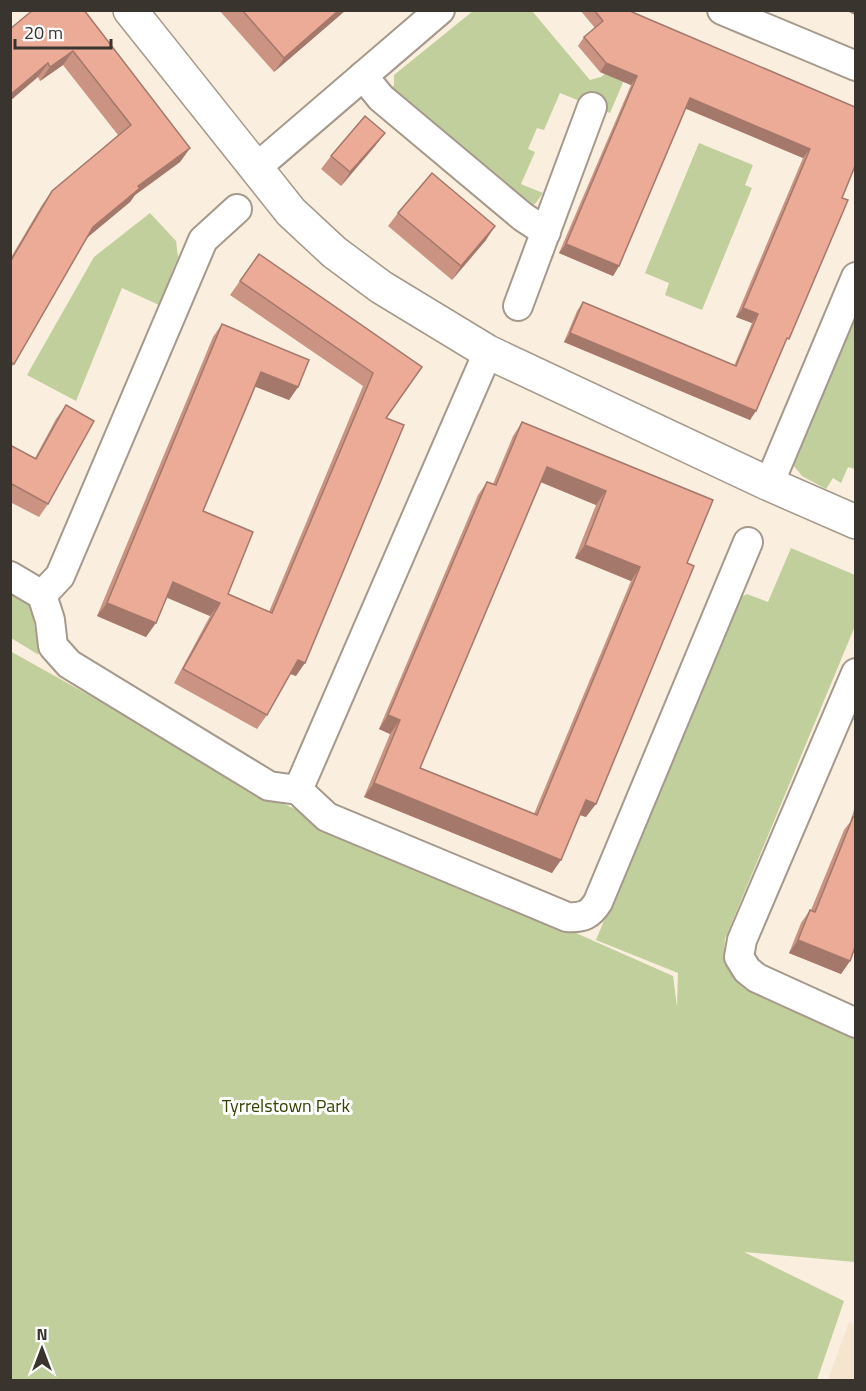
<svg xmlns="http://www.w3.org/2000/svg" width="866" height="1391" font-family="'Titillium Web',sans-serif">
<style>
.built{fill:#f5e4ce}
.green{fill:#c0cf9b}
.lines{fill:none;stroke-linecap:round;stroke-linejoin:round}
.street-casing{stroke:#a4998b;stroke-width:32}
.secondary-casing{stroke:#a4998b;stroke-width:36}
.street{stroke:#fff;stroke-width:28}
.secondary{stroke:#fff;stroke-width:33}
.wall{fill:#ca9382;fill-rule:evenodd}
.shaded-wall{fill:#a4786a}
.building{fill:#ebab97;stroke:#a4786a;stroke-width:1.5;fill-rule:evenodd}
.labels{text-anchor:middle;dominant-baseline:central;stroke-width:6;stroke-linejoin:round;paint-order:stroke}
.park-label{font-size:18px;fill:#364300;stroke:#fdfdfd}
</style>
<rect width="100%" height="100%" fill="#faeedf"/>
<path class="built" d="M849,1322l6,3v55h-27z"/>
<g class="green">
<path d="M473,11h59l58,69 11,-3 37,-30 -28,66 -50,-20 -16,37 -7,-2 -9,21 7,3 -14,32 22,9 -8,11 -6,3 -141,-116 6,-6v-10z"/>
<path d="M699,143l54,22 -8,20 7,3 -50,122 -37,-15 4,-12 -24,-10z"/>
<path d="M150,213l26,28 2,16 -19,48 -37,-17 -46,113 -49,-26 67,-118z"/>
<path d="M855,304v165l-7,-2 -7,16 -8,-5 -7,11 -24,-13 -9,-11 1,-15z"/>
<path d="M791,548l64,27v51l-130,313 -1,16 9,18 122,53v236l-111,-10 100,49 -27,79h-806l-1,-729 274,153 389,172 4,31 1,-34 -82,-33 141,-341 10,-5 21,8z"/>
<path d="M10,587l21,16 8,52 -28,-17z"/>
</g>
<g class="lines">
<g class="street-casing">
<g id="street">
<path d="M722,10l134,56"/>
<path d="M363,76l18,22 142,119 23,15"/>
<path d="M256,168l184,-158"/>
<path d="M518,306l74,-199"/>
<path d="M769,484l87,-207"/>
<path d="M10,576l32,19 8,25 3,26 16,18 200,122 29,4 29,27 240,100c16,1 23,-2 31,-15l150,-360"/>
<path d="M42,595l18,-19 143,-336 34,-31"/>
<path d="M856,673l-114,267 -3,17 8,13 10,8 99,45"/>
<path d="M298,790l190,-438"/>
</g>
</g>
<g class="secondary-casing">
<path id="secondary" d="M130,10l161,202 43,40 47,35 107,65 281,132 87,38"/>
</g>
<use href="#street" class="street"/>
<use href="#secondary" class="secondary"/>
</g>
<g class="wall">
<path d="M33,10l157,138 -10,14 -45,33 -5,7 -43,36 -77,132v-111l32,-54 10,-14 66,-56 -55,-70 -23,16 -2,-4z"/>
<path d="M219,10h127l-72,62z"/>
<path d="M580,10h50l2,2 223,95 -13,91 -59,150 -33,72 -186,-78 13,-31 6,-9 151,64 18,-43 -16,-6 67,-159 -117,-50 -67,158 -6,10 -54,-23 72,-168 -31,-13 -22,-26 6,-9 11,-9z"/>
<path d="M385,133l-10,13 -34,40 -20,-17 10,-13z"/>
<path d="M398,213l88,27 -34,40 -64,-54z"/>
<path d="M259,254l163,113 -36,51 -90,258 -6,-2 -23,41 -10,14 -83,-46 36,-67 -44,-19 -20,40 -49,-21 116,-279 9,-13 76,63 -9,13 -34,-14 -52,125 25,83 41,18 94,-226 -133,-91z"/>
<path d="M66,405l-18,99 -9,13 -29,-15v-57l25,13 21,-39z"/>
<path d="M522,422l165,141 -101,254 -6,-2 -28,58 -188,-76 26,-63 -11,-5 99,-234 9,-13 6,2 20,-48zM541,482l55,23 -21,53 56,23 -97,233 -114,-46z"/>
<path d="M855,807v140l-5,14 -9,13 -52,-21 12,-30 9,-13h1l33,-80 6,-8z"/>
</g>
<g class="shaded-wall">
<path d="M339,10h7l-72,62 10,-14z"/>
<path d="M845,10h10v5z"/>
<path d="M73,51l-10,14 -23,16 10,-14z"/>
<path d="M48,63l-10,14 -28,24v-6z"/>
<path d="M606,63l31,13 -6,9 -31,-13z"/>
<path d="M690,98l120,51 -7,9 -119,-50z"/>
<path d="M385,133l-10,13 -34,40 9,-14z"/>
<path d="M190,148l-10,14 -45,33 -5,7 -46,38 9,-13 45,-41z"/>
<path d="M495,226l-9,14 -34,40 9,-14z"/>
<path d="M566,244l53,22 -6,10 -54,-23z"/>
<path d="M743,308l15,6 -6,9 -16,-6z"/>
<path d="M570,333l186,78 -6,9 -186,-78z"/>
<path d="M261,372l37,15 -9,13 -38,-15z"/>
<path d="M547,467l59,24 -10,14 -58,-24z"/>
<path d="M585,545l55,22 -9,14 -56,-23z"/>
<path d="M173,582l47,21 -10,13 -47,-20z"/>
<path d="M107,603l49,20 -10,14 -49,-21z"/>
<path d="M298,660l7,3 -9,13 -7,-3z"/>
<path d="M388,715l12,5 -10,14 -11,-5z"/>
<path d="M374,783l187,77 -9,13 -188,-76z"/>
<path d="M586,800l10,4 -10,13 -9,-3z"/>
<path d="M798,940l52,21 -9,13 -52,-21z"/>
</g>
<g class="building">
<path d="M33,10h51l106,138 -52,38 2,2 -47,39 -79,137 -4,-2v-100l42,-71 79,-66 -58,-74 -23,16 -2,-4 -38,32v-66z"/>
<path d="M242,10h97l-55,48z"/>
<path d="M594,10h36l2,2 223,95v59l-13,32 6,2 -59,139 -2,-1 -31,73 -186,-78 13,-31 153,64 22,-52 -15,-6 67,-159 -120,-51 -71,168 -53,-22 71,-168 -31,-13 -22,-26 19,-16z"/>
<path d="M365,116l20,17 -35,39 -19,-16z"/>
<path d="M432,173l63,53 -34,40 -63,-53z"/>
<path d="M259,254l163,113 -36,51 18,7 -99,238 -7,-3 -31,55 -84,-46 37,-66 -47,-21 -17,41 -49,-20 115,-279 87,36 -11,27 -37,-15 -58,139 50,21 -25,62 44,19 101,-240 -133,-92z"/>
<path d="M66,405l28,16 -46,83 -38,-21v-38l26,14z"/>
<path d="M522,422l191,78 -26,63 7,3 -98,238 -10,-4 -25,60 -187,-77 26,-63 -12,-5 99,-233 9,3zM547,467l59,24 -21,54 55,22 -103,248 -117,-47z"/>
<path d="M853,817h2v130l-5,14 -52,-21 12,-30 5,2z"/>
</g>
<g class="labels">
<g class="park-label">
<text x="286" y="1105">Tyrrelstown Park</text>
</g>
</g>
<rect width="866" height="1391" fill="none" stroke="#39342e" stroke-width="24"/>
<g transform="translate(42 1349)" stroke="#fdfdfd" stroke-width="4.5" paint-order="stroke">
<path d="M0-4.5L10 22L0 15L-10 22Z" fill="#39342e"/>
<text y="-9" font-size="16" font-weight="bold" text-anchor="middle" fill="#39342e">N</text>
</g>
<path d="M15 39v9h96v-9" fill="none" stroke="#39342e" stroke-width="3"/>
<text x="24" y="39" font-size="18" fill="#39342e" stroke="#fdfdfd" stroke-width="4.5" paint-order="stroke">20 m</text>
</svg>
